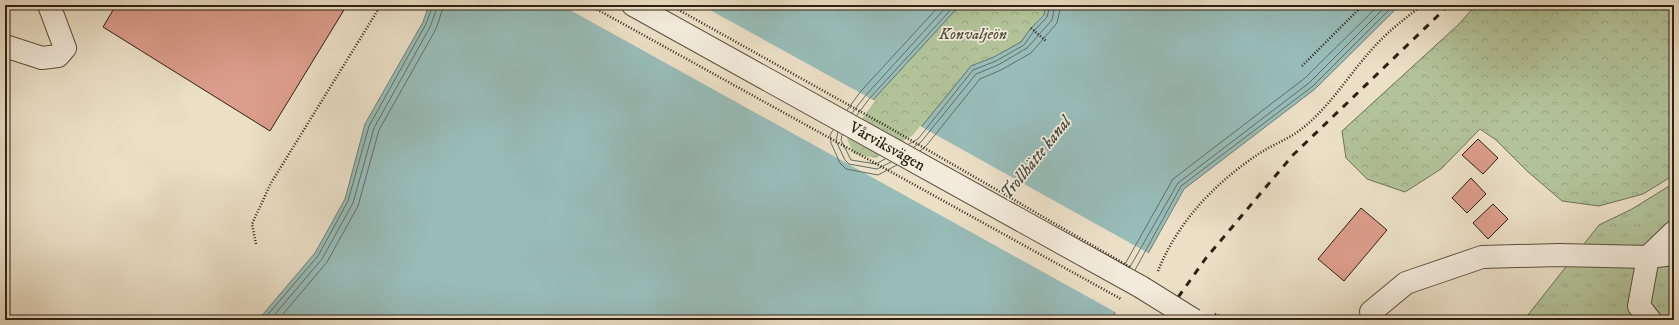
<svg xmlns="http://www.w3.org/2000/svg" width="1679" height="325" font-family="'IM FELL DW Pica',serif">
<style>
.forest{fill:url(#forest-crowns);stroke:#707256}
.park{fill:url(#park-tufts);stroke:#707256}
.water{fill:#98bcb8;stroke:#6d7e76}
.pier{fill:#ebdfc6}
.lines{fill:none;stroke-linecap:round;stroke-linejoin:round}
.shore{stroke:#626e65;stroke-width:1}
.building{fill:#db9d8b;stroke:#2d2112}
.minor-casing{stroke:#5c503f;stroke-width:24}
.path{stroke:#2d2112;stroke-width:2.5;stroke-dasharray:1 2;stroke-linecap:butt}
.minor{stroke:#f2eada;stroke-width:22}
.rail{stroke:#2d2112;stroke-width:3;stroke-dasharray:7 7;stroke-linecap:butt}
.minor-bridge-casing{stroke:#5c503f;stroke-width:24;stroke-linecap:butt}
.path-bridge{stroke:#2d2112;stroke-width:2.5;stroke-dasharray:1 2;stroke-linecap:butt}
.minor-bridge{stroke:#f2eada;stroke-width:22}
.labels{text-anchor:middle;dominant-baseline:central;stroke-width:3.5;stroke-linejoin:round;paint-order:stroke}
.park-label{font-size:16px;font-style:italic;fill:#55523a;stroke:#f2eada}
.street-label{font-size:16px;fill:#2d2112;stroke:#f2eada}
.water-label{font-size:17px;font-style:italic;fill:#4d5044;stroke:#f2eada}
</style>
<defs>
<pattern id="forest-crowns" width="20" height="18" patternUnits="userSpaceOnUse"><rect width="20" height="18" fill="#b2c399"/><path d="M2 6a3 3 0 1 1 6 0M12 15a3 3 0 1 1 6 0" fill="none" stroke="#99a783"/></pattern>
<pattern id="park-tufts" width="24" height="20" patternUnits="userSpaceOnUse"><rect width="24" height="20" fill="#b2c399"/><path d="M3 7l-1-3M5 7V3M7 7l1-3M15 17l-1-3M17 17v-4M19 17l1-3" fill="none" stroke="#99a783"/></pattern>
</defs>
<rect width="100%" height="100%" fill="#ebdfc6"/>
<filter id="stains"><feTurbulence type="fractalNoise" baseFrequency=".005" numOctaves="4"/><feColorMatrix values="0 0 0 0 .2 0 0 0 0 .09 0 0 0 0 .02 0 0 0 .5 -.17"/></filter>
<radialGradient id="worn" r=".72"><stop offset=".6" stop-color="#630" stop-opacity="0"/><stop offset="1" stop-color="#630" stop-opacity=".3"/></radialGradient>
<g class="forest">
<path d="M960,5h86l-2,10 -13,13 -10,14 -27,15 -23,9 -57,70 -38,24 -23,-4 -8,-18 27,-37z"/>
<path d="M1476,5h198v170l-31,19 -44,12 -37,-5 -35,-30 -31,-31 -16,-11 -39,40 -36,23 -38,-13 -21,-21 -4,-27 117,-107z"/>
</g>
<path class="park" d="M1674,183v137h-150l75,-95 33,-16z"/>
<path class="water" d="M429,5h531l-88,96 -27,37 8,18 23,4 38,-24 57,-70 23,-9 27,-15 10,-14 13,-13 2,-10h354l-85,84 -131,100 -73,131h-353l-22,-2 -1,2h-477l57,-67 30,-54 20,-75 58,-102z"/>
<path class="pier" d="M561,5h140l174,96 -28,38 7,15 22,4 37,-23 7,-9 230,128 -33,59z"/>
<g class="lines">
<g class="shore">
<path d="M847,110l14,-19 79,-86"/>
<path d="M852,113l14,-18 82,-90"/>
<path d="M857,115l12,-16 86,-94"/>
<path d="M833,130l-3,5 1,8 9,20 6,6 32,6 19,-10"/>
<path d="M838,132l-2,9 9,19 4,4 28,5 14,-7"/>
<path d="M842,135l-1,5 10,20 25,4 9,-5"/>
<path d="M909,144l9,-5 55,-69 23,-9 28,-16 10,-14 13,-14 3,-12"/>
<path d="M914,147l7,-5 55,-68 22,-9 29,-17 25,-28 3,-15"/>
<path d="M920,151l6,-5 54,-67 21,-9 30,-17 26,-30 4,-18"/>
<path d="M1125,264l48,-85 132,-101 74,-73"/>
<path d="M1130,267l48,-84 131,-100 78,-78"/>
<path d="M1135,270l46,-84 132,-100 81,-81"/>
<path d="M263,320l55,-64 30,-55 21,-75 57,-102 7,-19"/>
<path d="M270,320l52,-61 31,-56 21,-75 56,-101 8,-22"/>
<path d="M278,320l49,-58 31,-56 21,-76 57,-101 8,-24"/>
</g>
</g>
<g class="building">
<path d="M116,5h231l-77,126 -167,-104z"/>
<path d="M1478,139l20,19 -15,16 -21,-19z"/>
<path d="M1471,178l15,16 -19,19 -15,-15z"/>
<path d="M1493,204l15,15 -20,20 -15,-16z"/>
<path d="M1361,208l26,22 -43,51 -26,-22z"/>
</g>
<g class="lines">
<g class="minor-casing">
<g id="minor">
<path id="s1" d="M633,5l508,282"/>
<path d="M5,46l37,12 16,-2 7,-8 -16,-43"/>
<path d="M1371,312l35,-29 76,-26 77,-2 89,2 26,-3"/>
<path d="M1650,320l-11,-14 9,-49 26,-25"/>
</g>
</g>
<g class="path">
<path d="M1031,28l15,13"/>
<path d="M1302,66l61,-61"/>
<path d="M256,244l-4,-20 19,-41 110,-178"/>
<path d="M1158,271c20,-50 58,-89 102,-118 14,-9 31,-15 44,-26 28,-23 46,-54 70,-80 14,-16 31,-28 48,-42"/>
<path d="M1215,314l13,6"/>
<path d="M1139,320l2,-5"/>
</g>
<use href="#minor" class="minor"/>
<path class="rail" d="M1162,320l44,-62 87,-103 156,-150"/>
<g class="minor-bridge-casing">
<path id="minor-bridge" d="M1141,287l53,33"/>
</g>
<g class="path-bridge">
<path d="M589,5l532,294"/>
<path d="M670,5l218,122 242,140"/>
</g>
<use href="#minor-bridge" class="minor-bridge"/>
</g>
<g class="labels">
<g class="park-label">
<text x="973" y="34">Konvaljeön</text>
</g>
<g class="street-label">
<text stroke="none"><textPath href="#s1" startOffset="291">Vårviksvägen</textPath></text>
</g>
<g class="water-label">
<text transform="translate(1036 158) rotate(-51)">Trollhätte kanal</text>
</g>
</g>
<rect width="1679" height="325" fill="none" stroke="#ebdfc6" stroke-width="20"/>
<rect x="6" y="6" width="1667" height="313" fill="none" stroke="#2d2112" stroke-width="2"/>
<rect x="10" y="10" width="1659" height="305" fill="none" stroke="#2d2112"/>
<rect width="100%" height="100%" filter="url(#stains)"/>
<rect width="100%" height="100%" fill="url(#worn)"/>
</svg>
